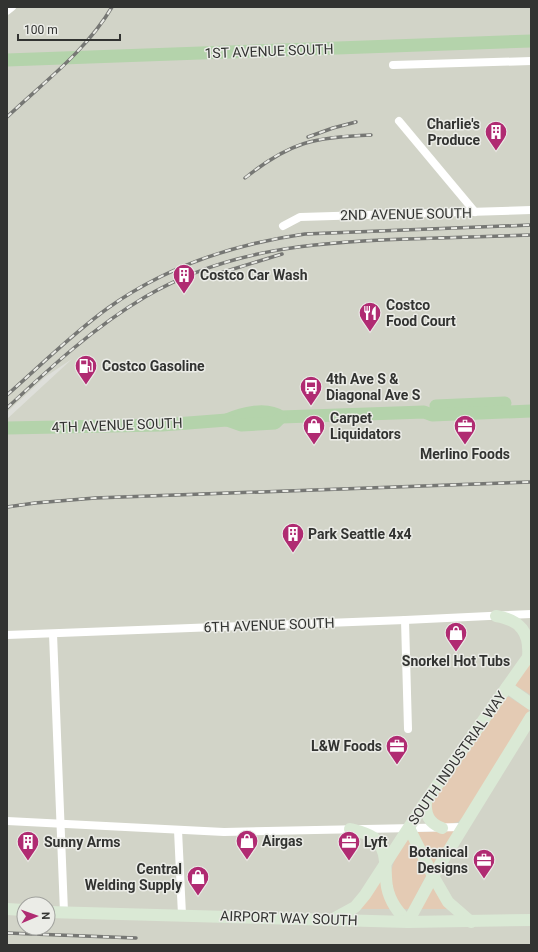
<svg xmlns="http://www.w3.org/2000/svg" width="538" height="952" font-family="Roboto,sans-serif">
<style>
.built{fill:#d2d4c8;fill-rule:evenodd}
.green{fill:#e4cbb4}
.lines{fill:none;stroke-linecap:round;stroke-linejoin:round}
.street{stroke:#fff;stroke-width:8}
.secondary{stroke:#dae9d5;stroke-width:12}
.primary{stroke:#b4d3ab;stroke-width:13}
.rail-casing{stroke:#767774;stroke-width:3.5}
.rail{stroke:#ebece7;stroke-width:2;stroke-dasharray:6;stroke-linecap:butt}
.labels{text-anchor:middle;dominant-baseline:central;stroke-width:3;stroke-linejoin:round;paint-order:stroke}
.street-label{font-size:14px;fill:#323331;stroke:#ebece7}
.poi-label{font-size:14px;font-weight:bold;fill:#323331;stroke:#ebece7;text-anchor:start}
</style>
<rect width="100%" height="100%" fill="#dedfda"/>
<path class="built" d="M14,7h517v938h-524v-526l65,-60 -27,18 -38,35v-399zM24,904h24v24h-24z"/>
<g class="green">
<path d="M531,661v34l-15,-9v-3z"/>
<path d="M504,697h5l19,12 1,3 -64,103 -7,7 -10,2 -8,-2 -9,-10 -1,-6 10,-20z"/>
<path d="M456,831l-22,37 -18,-36z"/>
<path d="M409,836l18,38 -18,35h-7c-20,-30 -11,-46 7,-73z"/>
<path d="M382,876l8,33h-31z"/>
<path d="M432,881l17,28h-32z"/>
</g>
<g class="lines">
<g class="street">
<path d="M7,11l5,-4"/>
<path d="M393,65l138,-4"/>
<path d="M399,121l76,91"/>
<path d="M283,226l17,-9 231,-7"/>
<path d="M405,620l3,109"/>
<path d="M53,634l11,278"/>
<path d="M7,635l398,-15 126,-6"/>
<path d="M7,821l217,11 239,-5"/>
<path d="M178,830l4,85"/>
</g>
<g class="secondary">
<path d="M496,616c25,4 34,17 32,41"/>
<path d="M507,687l24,17"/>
<path d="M426,801c-1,14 3,22 16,27"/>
<path d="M409,828l24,48 15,26 23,20"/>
<path d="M350,829c8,2 17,4 24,9 15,12 10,32 13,49 3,15 11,25 21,35"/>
<path d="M7,909l17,1"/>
<path d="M48,912l360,10 123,-2"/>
<path d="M333,919l22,-12 10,-12 61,-94 105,-148"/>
<path d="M408,922l25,-46 98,-159"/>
</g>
<g class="primary">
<path d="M7,60l524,-19"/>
<path d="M436,406l69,-3"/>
<path d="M227,420c15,-7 40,-13 54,-3l143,-5 8,3 99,-4"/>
<path d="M7,428l155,-3 65,-5 14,5 34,-2 6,-6"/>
</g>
<g class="rail-casing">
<g id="rail">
<path d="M7,117c37,-35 79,-66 105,-110"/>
<path d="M308,137l25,-9 23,-6"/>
<path d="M245,178c45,-36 69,-41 126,-43"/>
<path d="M217,274l65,-20"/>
<path d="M7,395c33,-29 65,-61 101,-87 59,-42 126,-64 197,-74l226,-9"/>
<path d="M7,408c43,-40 87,-81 138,-111 82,-48 170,-55 262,-58 42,-1 83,-3 124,-4"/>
<path d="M7,507l28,-4 60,-5 436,-16"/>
<path d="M7,933l129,5"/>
</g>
</g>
<use href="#rail" class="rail"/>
</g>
<defs>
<g id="building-pin" transform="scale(1.15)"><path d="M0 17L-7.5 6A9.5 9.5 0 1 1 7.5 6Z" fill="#b02b72" stroke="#ebece7"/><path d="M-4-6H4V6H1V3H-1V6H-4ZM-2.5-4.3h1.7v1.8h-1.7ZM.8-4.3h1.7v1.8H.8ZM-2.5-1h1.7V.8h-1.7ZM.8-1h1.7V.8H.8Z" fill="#fff"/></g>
<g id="restaurant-pin" transform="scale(1.15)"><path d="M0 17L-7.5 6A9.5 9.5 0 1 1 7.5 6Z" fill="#b02b72" stroke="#ebece7"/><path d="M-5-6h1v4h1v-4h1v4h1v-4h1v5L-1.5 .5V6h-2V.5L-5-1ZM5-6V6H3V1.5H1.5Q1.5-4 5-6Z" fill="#fff"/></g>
<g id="fuel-pin" transform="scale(1.15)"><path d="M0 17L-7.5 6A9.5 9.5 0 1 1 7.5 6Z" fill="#b02b72" stroke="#ebece7"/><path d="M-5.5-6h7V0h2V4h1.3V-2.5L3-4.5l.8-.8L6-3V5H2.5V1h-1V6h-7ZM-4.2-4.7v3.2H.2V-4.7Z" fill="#fff"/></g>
<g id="bus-pin" transform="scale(1.15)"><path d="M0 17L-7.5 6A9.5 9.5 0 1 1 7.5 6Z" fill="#b02b72" stroke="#ebece7"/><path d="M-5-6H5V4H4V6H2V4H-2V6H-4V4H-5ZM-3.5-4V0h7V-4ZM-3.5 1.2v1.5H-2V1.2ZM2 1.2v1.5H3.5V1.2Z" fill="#fff"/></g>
<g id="shop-pin" transform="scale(1.15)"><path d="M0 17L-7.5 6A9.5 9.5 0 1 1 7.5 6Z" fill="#b02b72" stroke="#ebece7"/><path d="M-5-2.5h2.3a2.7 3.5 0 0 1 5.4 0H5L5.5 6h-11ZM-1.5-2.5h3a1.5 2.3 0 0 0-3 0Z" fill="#fff"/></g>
<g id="office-pin" transform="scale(1.15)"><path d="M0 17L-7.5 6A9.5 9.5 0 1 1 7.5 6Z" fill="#b02b72" stroke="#ebece7"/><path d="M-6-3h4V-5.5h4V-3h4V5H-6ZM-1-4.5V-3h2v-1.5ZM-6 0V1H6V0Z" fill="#fff"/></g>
</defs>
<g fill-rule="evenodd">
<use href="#building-pin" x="496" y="132"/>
<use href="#building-pin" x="184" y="275"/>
<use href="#restaurant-pin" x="370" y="313"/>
<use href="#fuel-pin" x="86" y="366"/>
<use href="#bus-pin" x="311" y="387"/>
<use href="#shop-pin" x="314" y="426"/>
<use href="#office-pin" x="465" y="426"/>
<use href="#building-pin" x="293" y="534"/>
<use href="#shop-pin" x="456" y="633"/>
<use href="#office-pin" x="397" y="746"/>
<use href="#shop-pin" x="247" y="841"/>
<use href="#building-pin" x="28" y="842"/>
<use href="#office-pin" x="349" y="842"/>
<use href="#office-pin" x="484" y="860"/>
<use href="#shop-pin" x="198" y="877"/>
</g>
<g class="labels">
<g class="street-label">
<text transform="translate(269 51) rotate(-2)">1ST AVENUE SOUTH</text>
<text transform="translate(406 214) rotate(-1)">2ND AVENUE SOUTH</text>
<text transform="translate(117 425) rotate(-2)">4TH AVENUE SOUTH</text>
<text transform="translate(269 625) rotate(-2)">6TH AVENUE SOUTH</text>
<text transform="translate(457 758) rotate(-55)">SOUTH INDUSTRIAL WAY</text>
<text transform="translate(289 918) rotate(2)">AIRPORT WAY SOUTH</text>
</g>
<g class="poi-label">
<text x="480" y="124" text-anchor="end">Charlie's<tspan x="480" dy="16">Produce</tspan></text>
<text x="200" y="275">Costco Car Wash</text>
<text x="386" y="305">Costco<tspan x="386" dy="16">Food Court</tspan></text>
<text x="102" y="366">Costco Gasoline</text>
<text x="326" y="379">4th Ave S &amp;<tspan x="326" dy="16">Diagonal Ave S</tspan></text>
<text x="330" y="418">Carpet<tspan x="330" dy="16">Liquidators</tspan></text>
<text x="465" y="454" text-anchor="middle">Merlino Foods</text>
<text x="308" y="534">Park Seattle 4x4</text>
<text x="456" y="661" text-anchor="middle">Snorkel Hot Tubs</text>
<text x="382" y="746" text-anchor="end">L&amp;W Foods</text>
<text x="262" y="841">Airgas</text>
<text x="44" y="842">Sunny Arms</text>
<text x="364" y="842">Lyft</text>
<text x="468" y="852" text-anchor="end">Botanical<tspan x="468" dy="16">Designs</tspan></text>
<text x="182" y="869" text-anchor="end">Central<tspan x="182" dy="16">Welding Supply</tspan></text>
</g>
</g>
<rect width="538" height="952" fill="none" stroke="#323331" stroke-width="16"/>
<g transform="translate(36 916) rotate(88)"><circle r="19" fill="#ebece7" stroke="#a1a29e"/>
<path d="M0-3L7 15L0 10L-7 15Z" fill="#b02b72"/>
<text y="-6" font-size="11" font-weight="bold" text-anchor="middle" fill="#323331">N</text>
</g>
<path d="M18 34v6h102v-6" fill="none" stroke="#323331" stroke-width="2"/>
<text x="24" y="34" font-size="12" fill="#323331" stroke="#ebece7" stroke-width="3" paint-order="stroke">100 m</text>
</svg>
